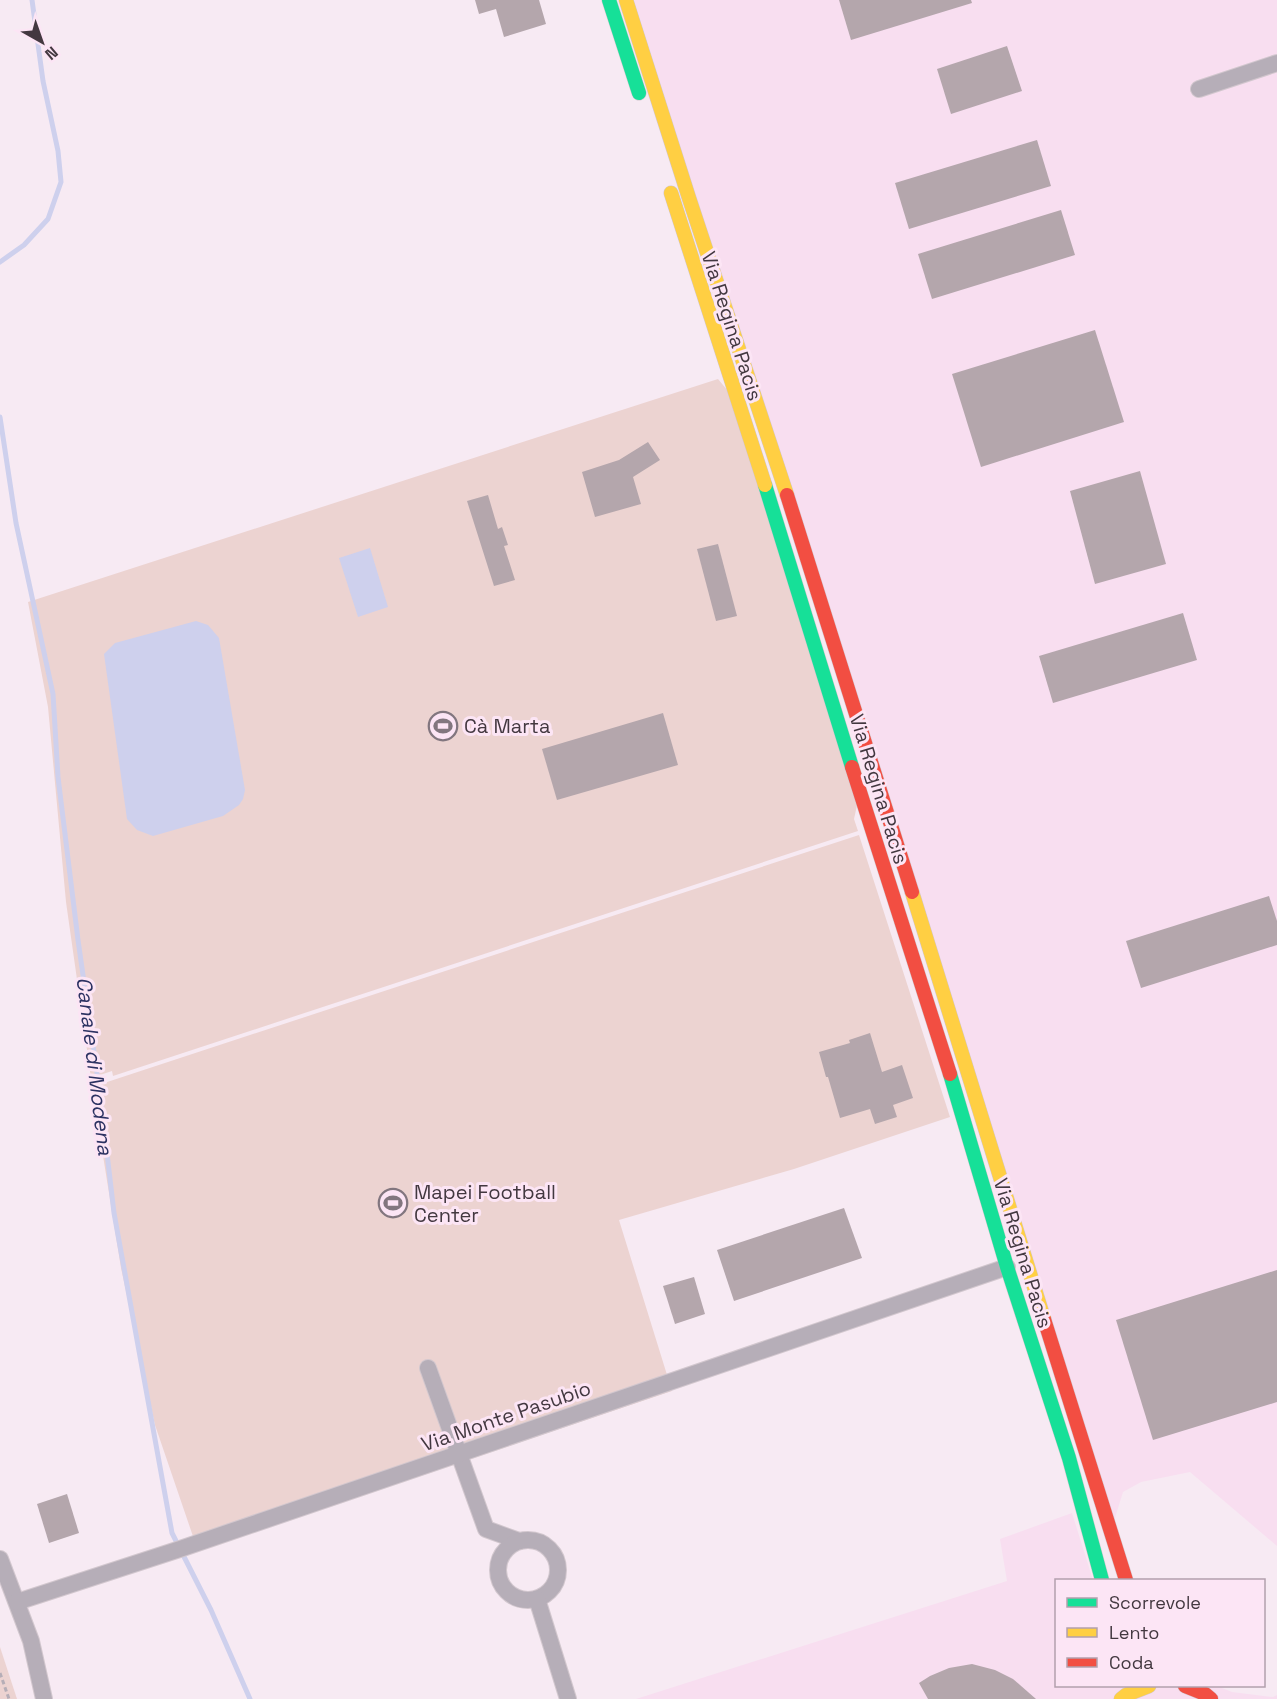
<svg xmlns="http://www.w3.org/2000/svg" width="1277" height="1699" font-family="'Space Grotesk',sans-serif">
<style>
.built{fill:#f8def0}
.green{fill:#ecd3d1}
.water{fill:#ced0ed}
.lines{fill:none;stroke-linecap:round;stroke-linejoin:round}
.stream{stroke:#ced0ed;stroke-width:5}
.building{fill:#b4a6ac}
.street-casing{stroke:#d2c7ce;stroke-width:18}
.fast-casing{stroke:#d2c7ce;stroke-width:15}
.slow-casing{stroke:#d2c7ce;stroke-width:15}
.jam-casing{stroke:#d2c7ce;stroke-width:15}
.path{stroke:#b6aeb7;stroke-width:3;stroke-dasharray:4.5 3;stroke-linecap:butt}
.street{stroke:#b6aeb8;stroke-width:16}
.fast{stroke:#16e098;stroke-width:14}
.slow{stroke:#ffcf43;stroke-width:14}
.jam{stroke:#f24e42;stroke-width:14}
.labels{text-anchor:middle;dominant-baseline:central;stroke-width:6;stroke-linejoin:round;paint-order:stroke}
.street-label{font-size:20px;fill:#433840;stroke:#fce5f5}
.poi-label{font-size:20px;fill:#433840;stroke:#fce5f5;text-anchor:start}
.water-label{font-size:21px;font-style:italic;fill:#2c3262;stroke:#fce5f5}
</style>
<rect width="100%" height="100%" fill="#f7eaf3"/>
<g class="built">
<path d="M634,0h643v1546l-87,-74 -49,10 -18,10 -9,29z"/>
<path d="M1072,1513l21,67h-37v106h161l15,6 41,5 4,-2v4h-641l371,-118 -7,-42z"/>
</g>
<g class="green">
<path d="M718,379l25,30 120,369 -9,41 4,12 -745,245 -1,-5 -21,7 -25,-176 -18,-195 -20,-105z"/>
<path d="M859,835l91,282 -156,52 -175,51 53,171 -474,160 -43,-126 -34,-157 -29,-181z"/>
<path d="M0,1647l17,52h-17z"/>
</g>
<g class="water">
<path d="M370,548l18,59 -30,10 -19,-59z"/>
<path d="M196,621l12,4 11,13 26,152 -2,9 -4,6 -16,11 -70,20 -16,-6 -10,-11 -23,-165 11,-11z"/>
</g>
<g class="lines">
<g class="stream">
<path d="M0,262l24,-17 24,-26 13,-37 -3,-31 -15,-70 -11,-81"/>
<path d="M0,417l16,106 37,171 5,83 20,163 22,154 14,119 58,320 39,77 39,89"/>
</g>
</g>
<g class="building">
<path d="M475,0h64l7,24 -42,13 -8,-28 -17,5z"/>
<path d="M839,0h132l1,3 -121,37z"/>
<path d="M1007,46l15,45 -71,23 -14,-45z"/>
<path d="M1037,140l14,46 -142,43 -14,-46z"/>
<path d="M1061,210l14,45 -143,44 -14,-45z"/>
<path d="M1095,330l29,92 -143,45 -29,-93z"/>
<path d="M648,442l12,18 -27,17 8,27 -46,13 -13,-45 37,-12z"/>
<path d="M1140,471l26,93 -71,20 -25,-93z"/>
<path d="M488,495l10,34 4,-2 6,18 -4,1 11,34 -21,6 -27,-85z"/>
<path d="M718,544l19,72 -21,5 -19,-72z"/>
<path d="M1183,613l14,47 -144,43 -14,-47z"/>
<path d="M663,713l15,52 -121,35 -15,-51z"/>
<path d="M1269,896l8,25v24l-136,43 -15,-47z"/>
<path d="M870,1033l12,39 20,-7 11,33 -20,7 4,12 -22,7 -5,-15 -30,9 -12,-41h-2l-7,-25 31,-9 -1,-3z"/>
<path d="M844,1208l18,50 -128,43 -17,-51z"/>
<path d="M1277,1270v132l-124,38 -37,-120z"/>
<path d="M694,1277l11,37 -30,10 -12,-38z"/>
<path d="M67,1494l12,39 -30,10 -12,-39z"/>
<path d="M972,1664l23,6 18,9 23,20h-108l-9,-16 11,-7 19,-8z"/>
</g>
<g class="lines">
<g class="street-casing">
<g id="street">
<path d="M1199,89l78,-26"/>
<path d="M428,1368l58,161 33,12"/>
<circle cx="528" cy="1570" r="30"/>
<path d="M0,1559l31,82 13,58"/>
<path d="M537,1599l31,100"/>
<path d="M17,1602l163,-53 827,-282"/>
</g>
</g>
<g class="fast-casing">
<g id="fast">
<path d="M609,0l30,93"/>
<path d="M765,485l87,282"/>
<path d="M950,1074l57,193 62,191 33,122"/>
</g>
</g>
<g class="slow-casing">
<g id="slow">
<path d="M626,0l63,198 98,297"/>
<path d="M671,193l94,292"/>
<path d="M912,892l132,427"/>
<path d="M1121,1699l5,-4 23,-9"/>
</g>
</g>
<g class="jam-casing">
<g id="jam">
<path d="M787,495l125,397"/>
<path d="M852,767l98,307"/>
<path d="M1044,1319l82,261"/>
<path d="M1185,1686l20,8 6,5"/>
</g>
</g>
<path class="path" d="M0,1673l9,26"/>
<use href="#street" class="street"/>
<use href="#fast" class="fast"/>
<use href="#slow" class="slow"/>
<use href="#jam" class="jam"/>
</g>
<defs>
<g id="stadium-ring" transform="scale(1.5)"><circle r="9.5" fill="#fce5f5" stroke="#82767f" stroke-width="1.5"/><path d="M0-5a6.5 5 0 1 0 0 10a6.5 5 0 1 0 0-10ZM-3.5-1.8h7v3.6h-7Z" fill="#82767f"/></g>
</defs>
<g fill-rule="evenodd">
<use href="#stadium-ring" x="443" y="726"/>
<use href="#stadium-ring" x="393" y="1203"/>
</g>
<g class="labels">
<g class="street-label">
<text transform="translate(732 326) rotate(72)">Via Regina Pacis</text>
<text transform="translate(879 789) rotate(73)">Via Regina Pacis</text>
<text transform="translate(1023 1253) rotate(73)">Via Regina Pacis</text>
<text transform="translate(506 1416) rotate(-19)">Via Monte Pasubio</text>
</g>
<g class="poi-label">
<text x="464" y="726">Cà Marta</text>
<text x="414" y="1192">Mapei Football<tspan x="414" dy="23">Center</tspan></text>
</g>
<g class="water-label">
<text transform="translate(95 1066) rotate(83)">Canale di Modena</text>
</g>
</g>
<rect x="1055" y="1579" width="210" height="108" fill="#fce5f5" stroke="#b2a0ad" stroke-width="1.5"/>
<rect x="1067" y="1598" width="30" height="9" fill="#16e098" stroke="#b2a0ad" stroke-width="1.5"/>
<text x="1109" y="1609" font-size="18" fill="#433840">Scorrevole</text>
<rect x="1067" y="1628" width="30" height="9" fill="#ffcf43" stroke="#b2a0ad" stroke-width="1.5"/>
<text x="1109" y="1639" font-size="18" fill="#433840">Lento</text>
<rect x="1067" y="1658" width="30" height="9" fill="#f24e42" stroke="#b2a0ad" stroke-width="1.5"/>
<text x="1109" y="1669" font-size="18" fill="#433840">Coda</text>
<g transform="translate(42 42) rotate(140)" stroke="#fce5f5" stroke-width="4.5" paint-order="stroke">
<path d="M0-4.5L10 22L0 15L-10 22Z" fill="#433840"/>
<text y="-9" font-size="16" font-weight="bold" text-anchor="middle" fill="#433840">N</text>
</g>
</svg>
